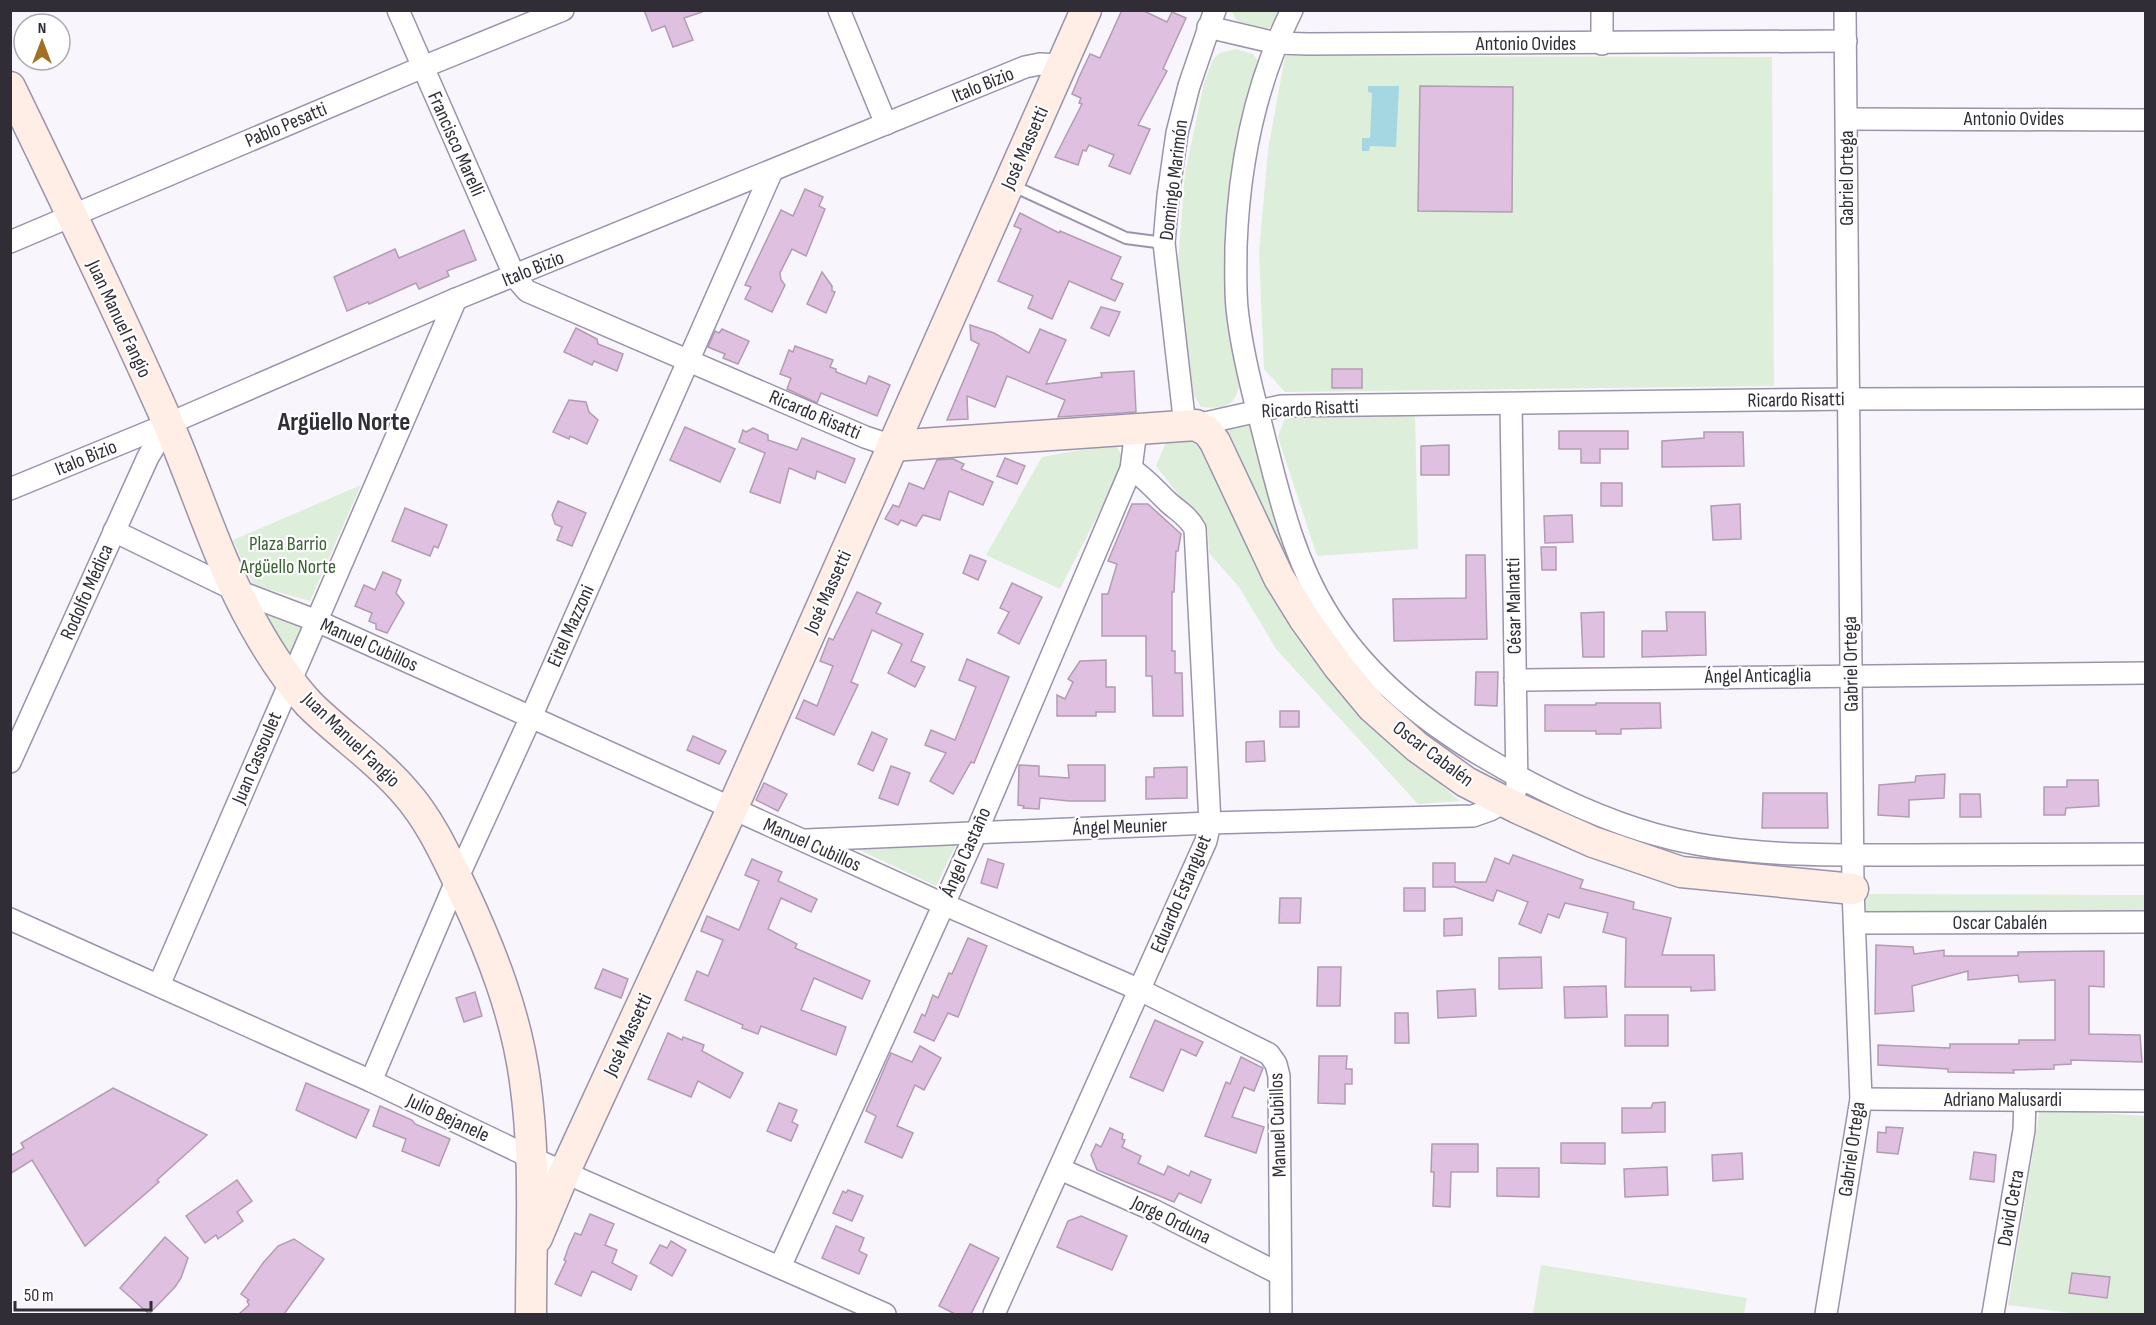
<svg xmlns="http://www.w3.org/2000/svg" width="2156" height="1325" font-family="'Sofia Sans Condensed',sans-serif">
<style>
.green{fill:#ddefda}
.water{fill:#a4d7e2}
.building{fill:#e0c0e0;stroke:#b19cb1;stroke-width:1.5}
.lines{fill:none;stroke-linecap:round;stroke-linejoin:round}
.lane-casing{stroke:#9b93ac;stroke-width:14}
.street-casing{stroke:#9b93ac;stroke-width:24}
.secondary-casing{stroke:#9b93ac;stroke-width:33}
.lane{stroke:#fff;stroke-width:10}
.street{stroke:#fff;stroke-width:21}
.secondary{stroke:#feeee6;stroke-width:30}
.labels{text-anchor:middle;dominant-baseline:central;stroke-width:4.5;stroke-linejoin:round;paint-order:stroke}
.street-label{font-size:20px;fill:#302d37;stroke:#fff}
.park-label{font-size:20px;fill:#396133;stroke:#fff}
.district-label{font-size:26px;font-weight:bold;fill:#302d37;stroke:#fff}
</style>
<rect width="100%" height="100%" fill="#f8f6fc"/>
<g class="green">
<path d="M1232,11h51l-5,10 -12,9c-16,-2 -28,-2 -34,-19z"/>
<path d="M1236,49l17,5 8,11 -13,50 -9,245c1,32 2,52 -38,47l-11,-18 -13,-114 8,-102 19,-90 9,-24 7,-6z"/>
<path d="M1285,56l487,1 2,329 -489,6 -21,-23 -5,-117 9,-102z"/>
<path d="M1415,413l3,136 -101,7 -39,-119 8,-22z"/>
<path d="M1215,425h36l55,173z"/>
<path d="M1168,437l23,2 20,24 174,273 75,65 -42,3 -142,-155 -37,-62 -30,-34 -1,-21 -52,-66z"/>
<path d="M1115,444l9,15 -13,30 -51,100 -74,-34 56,-98z"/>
<path d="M361,485l-51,116 -57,-16 -20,-45z"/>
<path d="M251,601l52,21 -11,35z"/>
<path d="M958,840l-22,46 -94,-44z"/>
<path d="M1858,894l287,1v23h-285z"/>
<path d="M2040,1109l105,7v198h-67l-70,-9z"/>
<path d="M1541,1265l206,33 -3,16h-211z"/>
</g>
<path class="water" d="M1368,86h31l-3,61 -26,-1 -1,5h-7v-13h8l2,-45 -4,-1z"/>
<g class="building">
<path d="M644,10h57l1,2 -18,6 9,22 -20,7 -8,-21 -13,5z"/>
<path d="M1122,10h20l25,12 5,-10 14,6 -23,51 4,2 -29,54 12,4 -20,45 -21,-8 5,-11 -25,-10 -3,6 -3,-1 -5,15 -23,-8 27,-53 -3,-1 2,-5 -9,-4 8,-19 10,-21 10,4z"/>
<path d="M1420,86l93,1 -1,125 -94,-1z"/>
<path d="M805,189l18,8 -4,9 6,3 -19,47 -14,-7 -12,24 1,7 4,5 -13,27 -27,-13 6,-12 -6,-2 36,-75 12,6z"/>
<path d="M1020,213l39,20 1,-2 61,26 -10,22 12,5 -8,17 -46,-20 -17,38 -24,-11 5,-12 -35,-15 23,-52 -7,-3z"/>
<path d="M464,230l12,30 -29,11 2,5 -30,13 -3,-6 -47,21 -1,-2 -21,9 -13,-34 61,-28 4,9z"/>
<path d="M822,272l10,14v5l3,1 -9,21 -19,-9z"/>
<path d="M1101,307l19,5 -11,24 -18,-8z"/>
<path d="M970,325l24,8 35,20 11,-24 26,11 -20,44 56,-7 -1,-4 33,-2 2,41 -78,5 7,-17 -58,-24 -12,31 -28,-11 1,23 -21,1 32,-76 -8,-4z"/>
<path d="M576,328l21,11 1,5 25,10 -6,17 -23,-10 -2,4 -28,-13z"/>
<path d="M722,329l27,12 -11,23 -15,-6 2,-4 -17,-7 7,-16 4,2z"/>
<path d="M795,346l38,14 -3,7 6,2v3l30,12 3,-8 21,9 -13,31 -56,-23 -4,10 -30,-14 4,-11 -11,-4 9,-24 4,2z"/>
<rect x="1332" y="369" width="30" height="19"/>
<path d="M569,400l17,2 3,10 9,8 -11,24 -17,-8 -1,3 -16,-7z"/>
<path d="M685,427l50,22 -15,33 -50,-22z"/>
<path d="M753,428l15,7v5l29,10 5,-12 53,21 -10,24 -28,-12 -2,8 -26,-11 -9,35 -30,-11 15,-39 -26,-11 4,-12 3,2z"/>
<path d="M1559,431h69v18h-28v14h-19v-14h-22z"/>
<path d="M1704,432h39l1,34 -82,1v-26l42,-3z"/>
<path d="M1449,445v30h-28v-29z"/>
<path d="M1005,458l20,8 -8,18 -20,-8z"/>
<path d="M953,459l11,5 -3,5 32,13 -10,23 -34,-14 -9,29 -17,-5 -7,11 -15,-6 -3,5 -13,-6 8,-14 6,2 10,-24 15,6 13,-29z"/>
<rect x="1601" y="483" width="21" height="23"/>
<path d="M558,501l28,12 -14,33 -15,-6 5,-13 -7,-3 -3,-9z"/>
<path d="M1132,504h16l33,30 -3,17h-2l-2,41h-2v59h3v22h7l1,43h-30l-1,-40h-6v-40h-44v-42h6l9,-30 -9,-3z"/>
<path d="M1740,504l1,35 -28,1 -2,-34z"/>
<path d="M405,508l42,17 -9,23 -4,-2 -4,10 -38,-15z"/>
<path d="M1572,515l1,27 -28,1 -1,-27z"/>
<path d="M1541,547h15v23h-14z"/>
<path d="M970,555l16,6 -8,19 -15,-7z"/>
<path d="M1466,555h19l2,84 -93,2 -1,-42 73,-1z"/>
<path d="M383,572l18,8 -5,13 8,10 -17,30 -11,-4v-5l-7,-3 3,-8 -17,-7 9,-21 11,5z"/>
<path d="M1012,583l30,14 -23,47 -21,-11 11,-21 -9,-4z"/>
<path d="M857,592l24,11 -5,10 47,21 -12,27 14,6 -10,20 -27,-14 14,-29 -30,-14 -21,52 7,3 -24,50 -38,-17 8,-18 13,6 16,-40 -13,-5 9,-23 4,2z"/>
<path d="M1604,612v45h-21l-2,-44z"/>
<path d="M1666,612h39l1,43 -64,2v-26h25z"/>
<path d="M967,659l42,18 -35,86 -3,-1 -18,32 -23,-13 16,-28 -21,-8 6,-15 24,10 21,-53 -17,-7z"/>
<path d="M1106,660v27h9v25h-19v4h-39v-21l8,4 8,-17 -5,-3 12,-18z"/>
<path d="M1476,672h22l-1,34 -22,-1z"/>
<path d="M1596,703h64l1,25 -40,1v5h-25v-3h-51v-26h51z"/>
<rect x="1280" y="711" width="19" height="16"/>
<path d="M872,732l15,7 -14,32 -15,-7z"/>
<path d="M693,736l33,15 -7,13 -32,-14z"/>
<path d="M1264,741l1,20 -19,1v-20z"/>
<path d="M1019,765l20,1v10l30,2 -1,-13h37v36h-36l-29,-3 -1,11 -16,-1 1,-2 -6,-1z"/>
<path d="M891,766l19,7 -12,32 -19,-7z"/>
<path d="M1187,767v31l-41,1v-22h8v-9z"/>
<path d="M1945,774l-1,24 -35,2v17l-31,-2 1,-30 36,-3 1,-6z"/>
<path d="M2067,780h31l1,26 -33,2 -1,7h-21v-28h23z"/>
<path d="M764,783l23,11 -9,17 -22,-11z"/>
<path d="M1763,793h64l1,35h-66z"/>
<path d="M1960,794h20l1,23h-21z"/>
<path d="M1513,855l70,25 -3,8 54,14 -1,7 38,9 -9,37h52l1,35 -24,1v-4h-66l1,-49 -23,-6 5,-19 -43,-10 -6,15 -11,-4 -7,19 -22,-9 9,-22 -31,-12 -4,11 -38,-14h-22v-24h22v19h31l9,-24 14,6z"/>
<path d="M752,859l30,13 -4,9 39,18 -6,13 -30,-14 -13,31 29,15 -2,4 75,33 -8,18 -48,-21 -13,32 45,17 -10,28 -75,-29 -3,8 -16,-6 1,-3 -58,-25 12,-29 11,5 15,-36 -22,-9 6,-15 32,14 20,-49 -14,-6z"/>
<path d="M988,859l16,5 -7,24 -16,-5z"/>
<rect x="1404" y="888" width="21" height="23"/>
<path d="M1280,898h21l-1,25h-21z"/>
<path d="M1462,918v17l-18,1v-17z"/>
<path d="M968,938l19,8 -29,71 -10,-4 -14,28 -20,-9 8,-18 3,2 8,-21 5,3 11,-25 3,1z"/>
<path d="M1876,945l37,2 1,7 30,-4v6h74v-4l86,-1v36l-15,-1v48l51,1 2,27 -71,-2v4l-17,1v4l-41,1 1,3 -66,-1v-3l-70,-4v-20l72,3v-4h69v-4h36v-60l-36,2 -1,-7 -50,5v-9l-56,15 2,25 -39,3z"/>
<path d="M1541,957l1,31 -43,1v-31z"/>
<path d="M1318,967h23l-1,39h-23z"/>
<path d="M603,969l25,10 -7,19 -26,-10z"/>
<path d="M1606,986l1,31 -42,1 -1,-31z"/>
<path d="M1475,989l1,27 -38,2 -1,-27z"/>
<path d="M475,992l7,24 -18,6 -8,-24z"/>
<path d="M1395,1013h13l1,30h-14z"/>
<rect x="1625" y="1015" width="43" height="31"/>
<path d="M1155,1020l48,22 -7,14 -15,-7 -18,42 -33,-14z"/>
<path d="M668,1033l14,7 1,-3 21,8 -2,6 41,22 -13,25 -32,-17 -7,16 -43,-18z"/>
<path d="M920,1046l21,12 -17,32 -9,-5 -18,41 16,7 -11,25 -37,-16 11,-26 -10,-5 25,-58 21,9z"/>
<path d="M1319,1056h28l-1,13h6v15h-7v20l-27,-1z"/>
<path d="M1241,1057l22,11 -9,23 -10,-4 -12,30 32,10 -8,26 -51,-17 21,-54 4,2z"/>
<path d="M306,1083l63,27 -13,28 -60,-28z"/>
<path d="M113,1088l94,47 -50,45 2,2 -74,64 -53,-86 -22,14v-18l14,-8 -3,-5z"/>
<path d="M1665,1102v30l-43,1v-25h29l2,-5z"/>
<path d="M779,1103l18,7 -5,12 6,3 -7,16 -24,-10z"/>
<path d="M380,1106l32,14 3,4 35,15 -11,27 -37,-15 4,-12 -33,-13z"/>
<path d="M1886,1127l17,1 -5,26 -21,-2 1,-20 8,1z"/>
<path d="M1110,1128l13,6 -1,5 3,1 -3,7 19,9 -3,7 26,12 4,-9 21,10 2,-5 20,9 -10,23 -22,-10 -5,9 -77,-32 -6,-15 5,-11 5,3z"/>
<path d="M1561,1143h44v21l-44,-1z"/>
<path d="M1432,1144h46v28h-27l-1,35 -17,-1 1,-34h-3z"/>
<path d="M1974,1152l22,3 -2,27 -24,-3z"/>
<path d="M1742,1153l1,26 -30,2 -1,-26z"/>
<path d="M1667,1167l1,28 -43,2 -1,-28z"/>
<path d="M1497,1168h42v29l-42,-1z"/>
<path d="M237,1180l15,21 -15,11 6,9 -25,18 -2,-4 -11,8 -19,-27z"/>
<path d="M848,1190l15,6 -11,25 -19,-8 10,-22 3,2z"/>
<path d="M590,1214l24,10 -9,21 12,5 -5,13 25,13 -6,14 -39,-19 -11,25 -26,-12 11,-23 -2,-1 5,-14 6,-13 6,2z"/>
<path d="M1081,1216l46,20 -15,34 -55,-23 11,-26z"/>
<path d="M836,1226l28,12 -5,13 8,4 -8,19 -37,-16z"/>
<path d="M165,1237l23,21 -7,20 -6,9 -26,27 -29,-26z"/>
<path d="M294,1239l30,20 -40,55h-45l10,-9 -2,-4 2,-1 -8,-6 22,-31 15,-17z"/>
<path d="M671,1241l15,9 -14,26 -22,-13 10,-18 7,3z"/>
<path d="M970,1244l29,14 -28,56h-16l-16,-8z"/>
<path d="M2072,1273l38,4 -3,21 -38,-5z"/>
</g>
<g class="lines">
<g class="lane-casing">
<path id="lane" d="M1009,184l117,54 38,5"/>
</g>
<g class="street-casing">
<g id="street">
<path d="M398,10l117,267 12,14 338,146 27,9"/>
<path d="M839,10l47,114"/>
<path d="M1292,10c-37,74 -53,155 -56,236 0,21 -1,41 1,62 4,38 13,75 23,112 17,66 31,135 68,194 37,60 95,107 156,143 59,35 122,66 189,82 76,18 157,16 236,16 79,0 158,-1 237,-1"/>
<path d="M1208,27l68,16 32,1 538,-3"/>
<path d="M1602,44v-34"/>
<path d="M1847,119l299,1"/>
<path d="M10,242l413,-175 140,-57"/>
<path d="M1511,404l6,384"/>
<path d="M1196,425l85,-19 568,-7 297,-1"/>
<path d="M1185,426l-21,-183 4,-47 9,-63 12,-47 26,-76"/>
<path d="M10,489l158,-65 288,-125 569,-232 15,-3 21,1"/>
<path d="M114,531l121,59 82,31 214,96 412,187 197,86 129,64 7,10 3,12 2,238"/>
<path d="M1515,680l631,-7"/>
<path d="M10,762l138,-305 20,-33"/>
<path d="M806,840l404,-17 263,-7 17,-6 16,-9"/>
<path d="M10,919l361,162 161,77 353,156"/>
<path d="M1855,923l291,-1"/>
<path d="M159,985l297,-686"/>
<path d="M371,1081l86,-202 74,-162 241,-546"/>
<path d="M1861,1099l285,2"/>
<path d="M1060,1169l93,41 127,64"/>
<path d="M780,1267l196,-434 155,-364 5,-39"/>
<path d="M994,1314l212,-473 4,-18 -15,-294c-6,-12 -17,-18 -27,-27 -13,-12 -22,-24 -37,-33"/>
<path d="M1826,1314l35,-215 -8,-210 -8,-879"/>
<path d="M1993,1314l31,-184 1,-30"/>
</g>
</g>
<g class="secondary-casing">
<g id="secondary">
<path d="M10,87c54,111 108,223 158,336 29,67 50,138 86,202 15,27 34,56 55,79 31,31 68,55 96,88 26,29 42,66 59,101 28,60 52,122 61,188 11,77 6,156 6,233"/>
<path d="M892,446l304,-21 12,7 7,10 64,136 26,42 33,46 34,41 45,40 49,35 51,26 76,34 88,30 172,17"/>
<path d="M537,1238l28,-67 167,-362 354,-799"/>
</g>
</g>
<use href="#lane" class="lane"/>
<use href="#street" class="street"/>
<use href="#secondary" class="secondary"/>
</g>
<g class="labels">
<g class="street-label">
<text x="1526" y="44">Antonio Ovides</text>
<text transform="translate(983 85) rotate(-22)">Italo Bizio</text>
<text x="2014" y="119">Antonio Ovides</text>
<text transform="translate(286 125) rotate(-23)">Pablo Pesatti</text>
<text transform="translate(456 144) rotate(66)">Francisco Marelli</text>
<text transform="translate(1025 148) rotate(-66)">José Massetti</text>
<text transform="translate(1847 178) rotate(-90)">Gabriel Ortega</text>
<text transform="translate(1174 180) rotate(-83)">Domingo Marimón</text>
<text transform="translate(533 269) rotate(-22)">Italo Bizio</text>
<text transform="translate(119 319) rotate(65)">Juan Manuel Fangio</text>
<text transform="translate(1796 400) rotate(-1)">Ricardo Risatti</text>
<text transform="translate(1310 409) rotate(-3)">Ricardo Risatti</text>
<text transform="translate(815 415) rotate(23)">Ricardo Risatti</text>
<text transform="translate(86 458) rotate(-22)">Italo Bizio</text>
<text transform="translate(87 592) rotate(-66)">Rodolfo Médica</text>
<text transform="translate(828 592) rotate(-66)">José Massetti</text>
<text transform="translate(1514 606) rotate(-91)">César Malnatti</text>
<text transform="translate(571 626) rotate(-66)">Eitel Mazzoni</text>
<text transform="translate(369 645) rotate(24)">Manuel Cubillos</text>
<text transform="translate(1851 664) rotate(-91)">Gabriel Ortega</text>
<text transform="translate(1758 676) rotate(-1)">Ángel Anticaglia</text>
<text transform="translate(351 740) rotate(44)">Juan Manuel Fangio</text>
<text transform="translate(1433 754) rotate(37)">Oscar Cabalén</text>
<text transform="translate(257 758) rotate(-67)">Juan Cassoulet</text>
<text transform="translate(1120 827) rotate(-2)">Ángel Meunier</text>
<text transform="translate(812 845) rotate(24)">Manuel Cubillos</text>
<text transform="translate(966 852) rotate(-66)">Ángel Castaño</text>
<text transform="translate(1181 894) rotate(-67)">Eduardo Estanguet</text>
<text x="2000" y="923">Oscar Cabalén</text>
<text transform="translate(628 1035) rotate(-65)">José Massetti</text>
<text x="2003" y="1100">Adriano Malusardi</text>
<text transform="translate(448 1118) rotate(25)">Julio Bejanele</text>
<text transform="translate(1278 1125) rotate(-92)">Manuel Cubillos</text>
<text transform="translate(1852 1149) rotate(-82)">Gabriel Ortega</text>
<text transform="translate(2011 1208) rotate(-80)">David Cetra</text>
<text transform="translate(1171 1220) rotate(26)">Jorge Orduna</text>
</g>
<g class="park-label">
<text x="288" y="544">Plaza Barrio<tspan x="288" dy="23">Argüello Norte</tspan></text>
</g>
<g class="district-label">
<text x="344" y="422">Argüello Norte</text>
</g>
</g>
<rect width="2156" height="1325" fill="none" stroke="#302d37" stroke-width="24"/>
<g transform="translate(42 42)"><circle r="28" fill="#ffffff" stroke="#acabaf" stroke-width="1.5"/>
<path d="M0-4.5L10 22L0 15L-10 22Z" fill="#a07124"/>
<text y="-9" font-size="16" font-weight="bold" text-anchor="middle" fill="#302d37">N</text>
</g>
<path d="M15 1301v9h136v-9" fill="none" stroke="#302d37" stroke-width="3"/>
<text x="24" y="1301" font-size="18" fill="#302d37" stroke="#ffffff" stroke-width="4.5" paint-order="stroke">50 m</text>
</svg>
